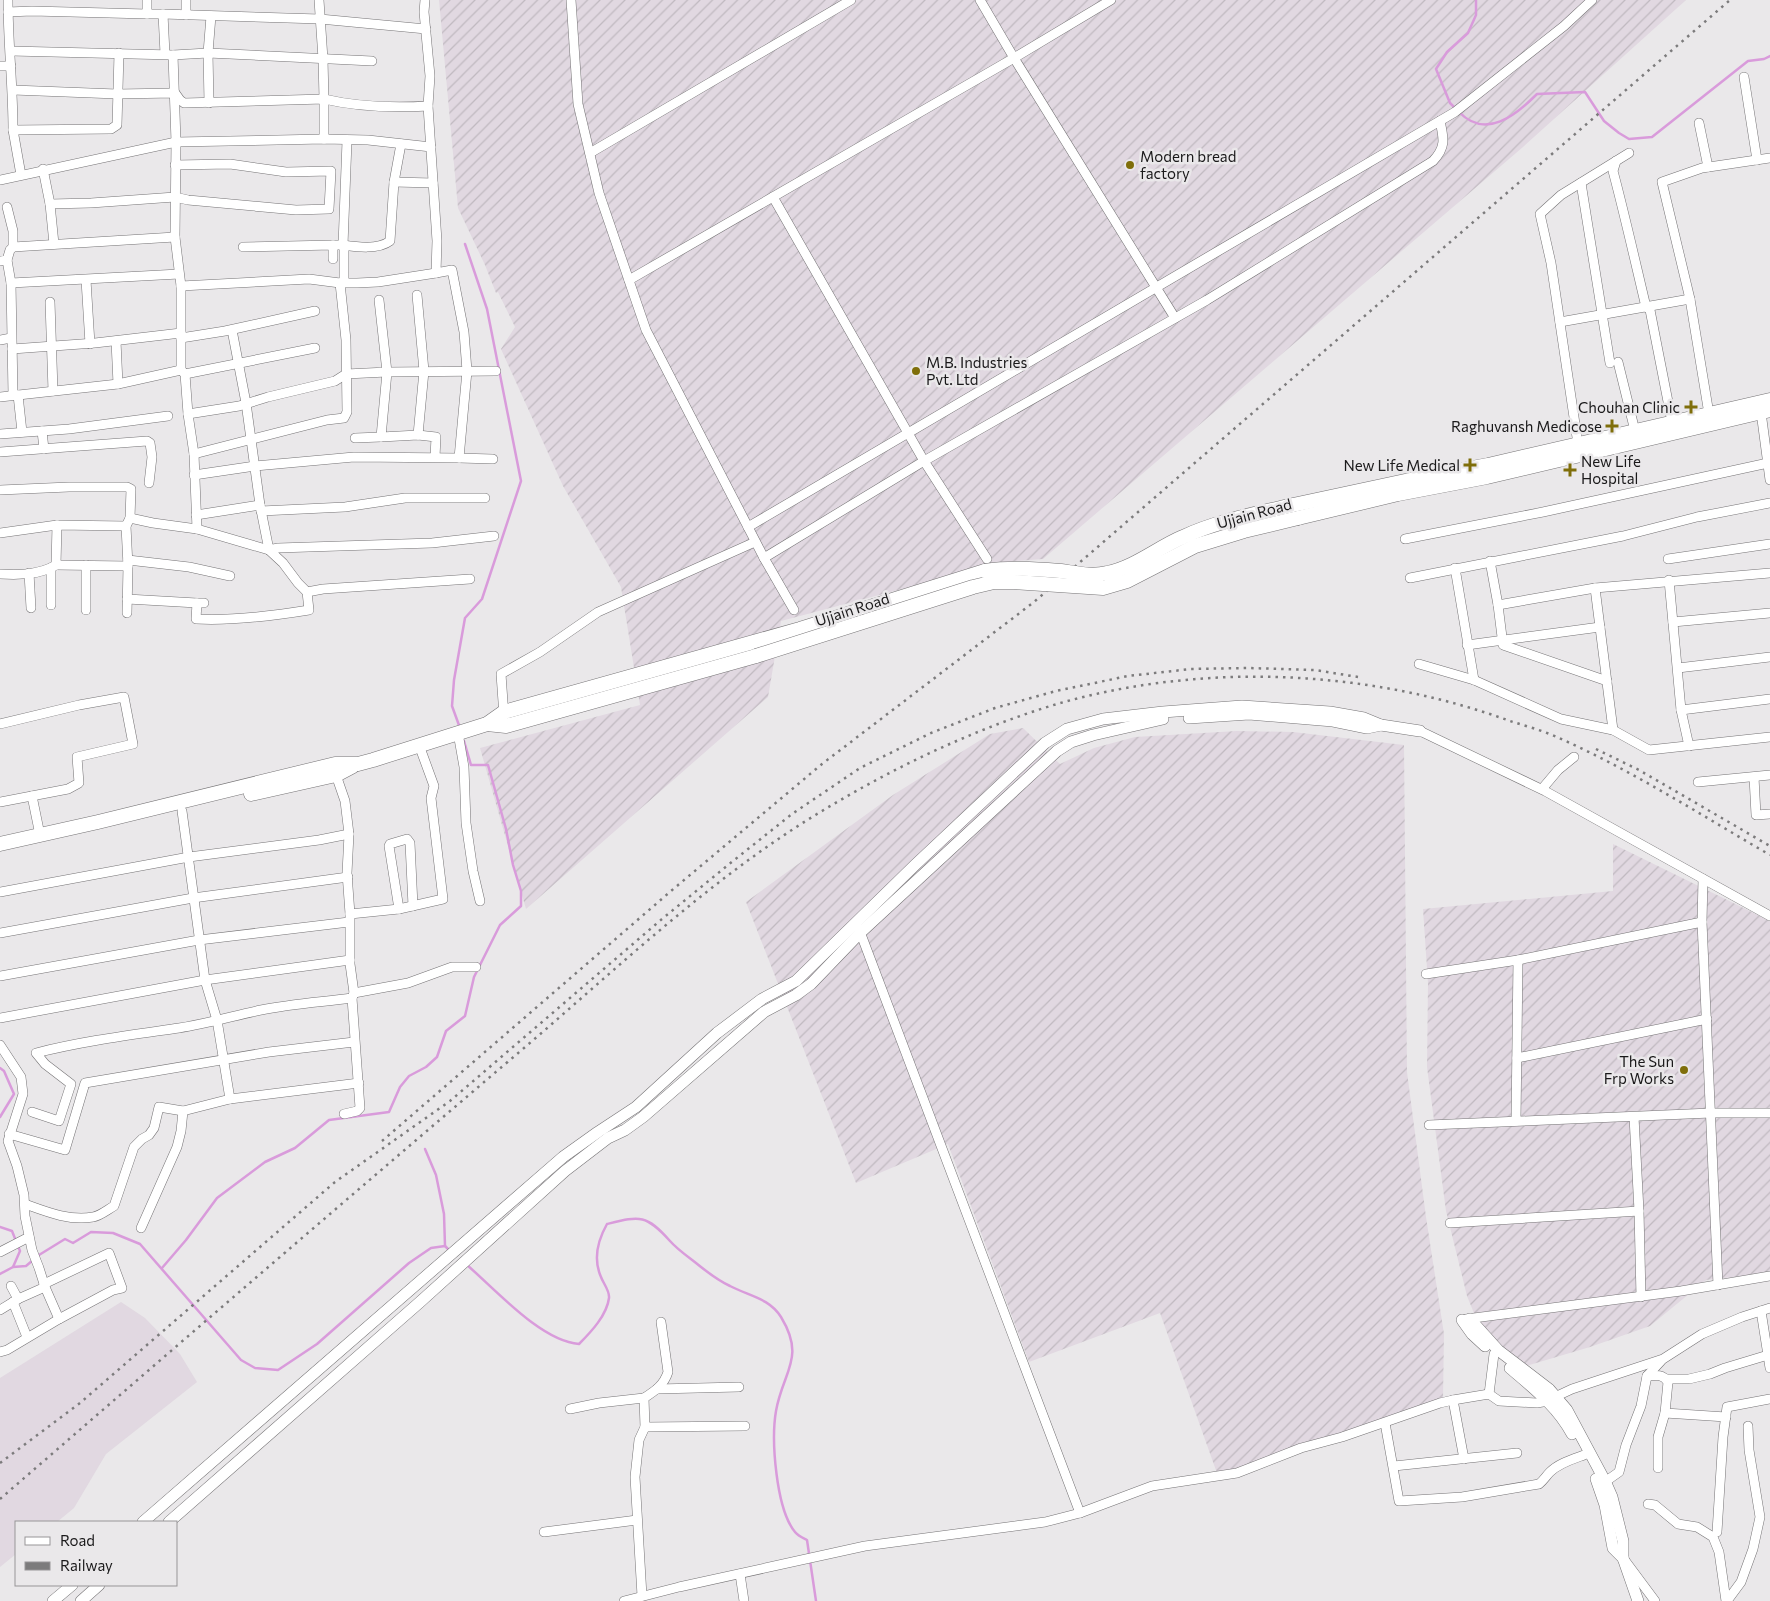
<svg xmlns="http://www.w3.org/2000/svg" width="1770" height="1601" font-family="Commissioner,sans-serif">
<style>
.built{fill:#e1d8e1}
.industrial{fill:url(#industrial-furrows)}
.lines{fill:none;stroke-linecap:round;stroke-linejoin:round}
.stream{stroke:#d99bdb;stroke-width:2.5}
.minor-casing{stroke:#757375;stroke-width:10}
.tertiary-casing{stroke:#757375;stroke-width:12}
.primary-casing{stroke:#757375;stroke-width:15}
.minor{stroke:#fff;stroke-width:9}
.tertiary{stroke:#fff;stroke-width:11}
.primary{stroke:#fff;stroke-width:14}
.rail{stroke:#7c7b7c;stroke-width:2.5;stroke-dasharray:2.5 5;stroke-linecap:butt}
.primary-bridge-casing{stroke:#757375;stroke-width:15;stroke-linecap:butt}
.primary-bridge{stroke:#fff;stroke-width:14}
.poi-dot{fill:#7f6e0a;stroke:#eae8ea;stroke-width:2}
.labels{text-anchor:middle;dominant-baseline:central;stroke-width:5;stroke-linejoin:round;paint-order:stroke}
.poi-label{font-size:15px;fill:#1a191a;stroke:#eae8ea;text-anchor:end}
.street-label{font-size:15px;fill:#1a191a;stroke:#eae8ea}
</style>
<defs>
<pattern id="industrial-furrows" width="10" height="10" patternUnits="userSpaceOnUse" patternTransform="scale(1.25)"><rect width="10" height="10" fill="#e1d8e1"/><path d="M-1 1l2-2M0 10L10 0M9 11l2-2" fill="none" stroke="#c0b9c0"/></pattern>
</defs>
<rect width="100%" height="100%" fill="#eae8ea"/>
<path class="built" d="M121,1302l24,16 35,36 17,28 -91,72 -32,54 -17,14h-41v32l-16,13v-189z"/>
<g class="industrial">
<path d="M439,0h1247l-163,147 -480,412 -39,3 -223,59 -13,76 -242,212 -46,-161 160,-43 -19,-118 -58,-101 -62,-137 14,-22 -17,-35 -2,1 -11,-28 -27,-57z"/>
<path d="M1023,728l37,36 34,-16 41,-11 102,-6 56,1 111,13 3,327 19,145 18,117 -1,64 -225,78 -58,-163 -131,49 -81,-218 -92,39 -110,-281 147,-107 97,-61z"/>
<path d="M1613,844l157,77v352l-64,7 -56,46 -60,21 -64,19 -11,-6 -35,-32 -13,-32 -21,-85 -19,-144 1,-84 -5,-74 190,-18z"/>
</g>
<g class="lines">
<g class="stream">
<path d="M1455,108l-5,-5 -14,-34 11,-17 21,-19 8,-18v-15"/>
<path d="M1459,112c27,28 57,3 78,-18l48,-2 19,29 15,12 10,6 23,-2 96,-76 16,-2 6,-3"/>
<path d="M460,728l-8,-22 2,-26 11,-62 17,-19 39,-118 -34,-172 -22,-65"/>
<path d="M0,1068l4,3 10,23 -14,23"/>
<path d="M425,1149l11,26 8,39 1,32"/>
<path d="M0,1227l12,4 8,20 -7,16"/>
<path d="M467,1265c29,25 74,76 112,79 12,-12 28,-29 30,-46 1,-7 -6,-15 -8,-21 -8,-18 -3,-37 6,-53 33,-8 39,-10 63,17 7,8 17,15 26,22 11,9 21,17 34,23 19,10 39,12 51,31 25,41 2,54 -5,94 -5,29 0,98 19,121 3,4 8,6 12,8l9,61"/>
<path d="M162,1268l24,-28 31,-42 48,-36 30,-14 34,-28 60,-8 11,-25 9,-11 17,-9 11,-10 9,-26 19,-15 9,-39 26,-52 21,-19v-15l-8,-26 -7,-36 -18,-64h-17l-7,-24"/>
<path d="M0,1274l13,-7 13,-1 13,-11 26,-16 8,4 18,-11 22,1 27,11 101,116 14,8 23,2 39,-26 92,-81 22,-15 14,-2 4,4"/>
</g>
<g class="minor-casing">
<g id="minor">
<path d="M8,0c0,43 5,87 5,130l98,-1 6,-4 2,-72"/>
<path d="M147,0v14h16l2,40"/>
<path d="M186,0v15"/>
<path d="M319,0l4,59 1,40c34,8 69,9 104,7"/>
<path d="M571,0l7,104 21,89 47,137 118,228 30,52"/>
<path d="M980,0l34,58 161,260"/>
<path d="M8,12l24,-1 115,3"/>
<path d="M163,14l157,5 106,10"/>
<path d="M11,51l162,4 35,-2 164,8"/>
<path d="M173,55l3,87 -1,95 6,49v84l4,4 3,40 6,40 3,75"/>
<path d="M0,66h11"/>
<path d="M1744,77l13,83"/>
<path d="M13,90l104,4 58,-1 5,7 4,3 140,-4v40"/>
<path d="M209,103l-1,-50 3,-37"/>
<path d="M1699,123l9,44"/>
<path d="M13,130l8,45"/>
<path d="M590,153l261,-153"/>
<path d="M1616,161l-3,10c12,45 22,90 33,136l4,3 22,112"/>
<path d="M43,169l7,35 4,40"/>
<path d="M0,180l176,-38 148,-3 44,1 63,7"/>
<path d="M394,182l39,1"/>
<path d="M1581,183l29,180"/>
<path d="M773,197l151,264 63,98"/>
<path d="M50,204l41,-1 84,-6 13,3 108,10 33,-1 2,-38 -45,1 -56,-8 -55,1"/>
<path d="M333,245h10l4,-104"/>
<path d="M343,245c14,2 35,5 47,-4l4,-59 7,-38"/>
<path d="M13,247l162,-10"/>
<path d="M243,247l90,-2v14"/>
<path d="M7,260l4,23 2,112"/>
<path d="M0,261l7,-1 3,-10 3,-3v-16l-6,-24"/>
<path d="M86,280l4,64"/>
<path d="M629,280l385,-222 97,-58"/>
<path d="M344,282v-36"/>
<path d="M11,283l168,-9"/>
<path d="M181,286l128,-7 31,4h17l21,-1 58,-9"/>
<path d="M417,295l7,76 -6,64"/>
<path d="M50,302l3,89"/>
<path d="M1560,322l130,-23"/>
<path d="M232,330l14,73 14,102 9,45 9,-2 154,-5 62,-7"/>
<path d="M181,338l44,-7 90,-20"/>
<path d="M0,340l11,-2"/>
<path d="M116,341l2,43"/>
<path d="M12,349l83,-6 86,-10"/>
<path d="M1618,362l17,69"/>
<path d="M185,374l130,-26"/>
<path d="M18,395l4,37"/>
<path d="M0,397l118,-13 63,-14"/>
<path d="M1761,412l9,68"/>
<path d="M188,414l51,-8 29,-9 67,-16 11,-7 41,-2 -8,-72"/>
<path d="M1709,414l-19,-115 -28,-117 40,-14 68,-10"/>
<path d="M42,431l2,18"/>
<path d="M0,434l69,-5 99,-13"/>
<path d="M355,438l26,-1"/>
<path d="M1578,444l-27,-181 -11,-49 21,-19 68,-42"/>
<path d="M0,452l147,-11 3,2 2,14 -3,26"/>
<path d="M194,454l133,-34 17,-2 3,-6 -1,-72 -6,-57"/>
<path d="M435,457l1,-20 -18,-2 -37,2 6,-65 109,-1"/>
<path d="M459,458l34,1"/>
<path d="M194,475l61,-9 99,-9 105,1 8,-87 -3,-39 -12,-62 -16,3 1,-32 -9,-135 2,-30 -6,-64 1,-12"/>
<path d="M0,490l69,-3h58l4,2 -1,29 -4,8 2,40 -1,47"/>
<path d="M261,511l84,-4 60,-9h80"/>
<path d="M196,515l64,-10"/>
<path d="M130,518l23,5 44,6 72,21 14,13 15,20 9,9 2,18c-37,6 -75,11 -113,9l1,-16h7"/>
<path d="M748,527l707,-415 109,-86 28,-26"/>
<path d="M0,533l57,-8 69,1"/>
<path d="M1405,539l138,-27 225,-49"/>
<path d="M764,558l160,-97 283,-161 226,-139c13,-14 11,-22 7,-40"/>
<path d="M1668,559l102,-15"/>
<path d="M128,560l61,7 41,9"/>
<path d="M1490,561l8,44 5,40 104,36"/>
<path d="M56,565l72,1"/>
<path d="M86,565v45"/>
<path d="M1455,568l19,112"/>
<path d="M29,573l2,35"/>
<path d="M0,574c19,1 39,1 56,-9l1,-40"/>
<path d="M1410,578l213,-42 74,-19 73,-14"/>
<path d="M1669,580l12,130 8,36"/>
<path d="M1595,588l18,142"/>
<path d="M307,592l16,-3 147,-10"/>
<path d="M127,599l70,4"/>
<path d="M51,605v-37"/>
<path d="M1498,605l97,-17 175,-15"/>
<path d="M1673,622l97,-9"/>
<path d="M1467,645l133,-18"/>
<path d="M1419,664l55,16 87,39 52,11 36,20 121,-13"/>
<path d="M1678,668l92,-11"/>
<path d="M1681,710l89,-11"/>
<path d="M504,716l-3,-42 39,-22 58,-40 157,-70"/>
<path d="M0,724l79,-19 45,-8 9,47 -56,13 2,26 -11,6 -68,13"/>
<path d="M1420,731l125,60 225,125"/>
<path d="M458,733l6,34 2,56 7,48 7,30"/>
<path d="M336,775l9,26 4,33 -2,39 3,41v50l4,29 -2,5 8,110 -3,3 -13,3"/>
<path d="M1754,777l2,38 14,-1"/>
<path d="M1698,782l72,-7"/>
<path d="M1542,789l16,-19 16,-13"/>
<path d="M32,796l8,39"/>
<path d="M182,811l23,169 12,40 13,79"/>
<path d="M1703,879l-1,43 16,363"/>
<path d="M0,892l189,-35 130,-17 30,-6"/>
<path d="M399,909l-10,-63 1,-2 17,-5 3,4 3,63"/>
<path d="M350,914l49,-5 44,-10 -12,-101 3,-12 -15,-41"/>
<path d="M859,929l221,584"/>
<path d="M0,933l193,-35 155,-21"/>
<path d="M1426,974l92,-14 184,-38"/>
<path d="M0,976l199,-36 150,-18"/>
<path d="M354,993l54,-10 44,-16h24"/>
<path d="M0,1018l205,-38 145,-20"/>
<path d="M0,1045l21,32 2,17 -15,47 9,25 7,29 1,21 7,34 7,18 6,19 14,32"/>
<path d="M1517,1058l190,-39"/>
<path d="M32,1112l27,9 12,-37 -26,-20 -9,-11c47,-12 95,-18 143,-25 27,-4 54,-12 82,-18 29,-6 60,-8 91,-12"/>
<path d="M1634,1117l5,94 2,86"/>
<path d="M1516,1121l2,-161"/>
<path d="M1429,1125l282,-12h59"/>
<path d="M9,1134l56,16 20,-67 184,-31 85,-10"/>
<path d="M25,1204c22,8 44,17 68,13 7,-1 14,-7 21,-11l20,-59 8,-8 7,-4 5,-7 5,-21 24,4 47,-12 129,-16"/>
<path d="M1450,1223l189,-12"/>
<path d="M141,1228l36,-81 4,-16 2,-20"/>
<path d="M0,1252l29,-15"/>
<path d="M11,1286l7,13"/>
<path d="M13,1302l14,35"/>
<path d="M0,1310l18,-11 27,-12"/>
<path d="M1761,1311l9,57"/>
<path d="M1466,1319l215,-28 89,-15"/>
<path d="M0,1352l7,-2 52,-31 54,-29 9,-2 -13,-35 -65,31"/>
<path d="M1647,1376c9,-1 16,-2 21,6l-3,31 -7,24v31"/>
<path d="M1666,1379h23l21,-5 15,-6 43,-13"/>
<path d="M657,1389l82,-2"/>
<path d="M1489,1394l5,-40"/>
<path d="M1557,1396l15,-7 91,-30 39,-25 40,-17 28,-9"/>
<path d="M1453,1400l11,59"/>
<path d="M570,1409l29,-6 45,-5"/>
<path d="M1665,1413l61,4"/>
<path d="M1385,1423l14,78 63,-4 77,-13c5,-4 7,-8 11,-12 9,-9 23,-13 34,-17"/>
<path d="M645,1427l100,-1"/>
<path d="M1394,1466l123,-13"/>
<path d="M1602,1484l17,-12 7,-27 15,-39 6,-30 14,-15"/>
<path d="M1648,1504l7,1 23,19 19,3 16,10 6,15 7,49"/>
<path d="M544,1532l93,-12"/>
<path d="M1717,1532l6,-95 4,-30 43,-8"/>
<path d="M1626,1562l29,39"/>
<path d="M740,1574l4,27"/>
<path d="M642,1596l-7,-119 4,-37 6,-13 -1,-29c11,-7 20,-13 24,-26l-7,-50"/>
<path d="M624,1601l55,-14 186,-41 180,-24 35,-9 72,-27 85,-13 64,-25 41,-11 98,-34 13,-3 36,-6 10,7 38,2 11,-2"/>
<path d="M1727,1601l14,-19 12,-33 7,-32 -11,-67 -1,-24"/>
</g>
</g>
<g class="tertiary-casing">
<g id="tertiary">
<path d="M1189,718l60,-4 84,7 34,7 14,-3"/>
<path d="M1470,1319l28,31 51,39 18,21 38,71 7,16 11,44v17l15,43"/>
<path d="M1462,1320l10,14 13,12"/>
<path d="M1510,1368c23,20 47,38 62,66"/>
<path d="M1596,1479l9,26 8,43 10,10"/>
<path d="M143,1522l420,-365 35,-25 38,-25 81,-74 45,-34 34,-18 119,-116 130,-122 22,-14 36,-10 60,-7 79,-6 88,6 34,6 17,7 39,6"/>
<path d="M169,1522l251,-220 145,-131 43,-33 17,-8 18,-13 121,-105 32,-17 15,-11 49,-51 197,-182 14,-9 22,-7 70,-16"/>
<path d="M53,1601l19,-16"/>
<path d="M81,1601l18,-16"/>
</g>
</g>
<g class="primary-casing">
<g id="primary">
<path d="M1293,505l126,-27 69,-13 282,-65"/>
<path d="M1298,518l100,-24 89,-17 283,-67"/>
<path d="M487,724l19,2 250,-70"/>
<path d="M251,794l85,-19 17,-9"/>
<path d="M0,844l98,-22 237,-58h23l15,-4 114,-36 17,-12 296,-83 185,-58"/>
</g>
</g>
<use href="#minor" class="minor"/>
<use href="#tertiary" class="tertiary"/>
<use href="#primary" class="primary"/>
<g class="rail">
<path d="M1596,749l43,21 131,76"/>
<path d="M382,1141l289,-250 151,-127 212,-162 696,-602"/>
<path d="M0,1463l80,-60 255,-221 115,-81 212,-182 71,-58 59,-47 68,-46 71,-35 64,-25 61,-17 72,-15 63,-7 57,-1 67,2 43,7"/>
<path d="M0,1499c174,-151 349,-302 524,-451 90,-77 177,-160 277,-224 79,-50 166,-93 256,-120 146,-42 310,-35 453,17 16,5 34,10 49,17 74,33 142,77 211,117"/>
</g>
<g class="primary-bridge-casing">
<g id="primary-bridge">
<path d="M985,571c25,-4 50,-2 76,0 15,2 31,6 46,2 27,-5 50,-25 76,-36 34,-16 73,-23 110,-32"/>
<path d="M756,656l217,-69 21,-5h20l89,6 24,-7 68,-35 49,-15 54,-13"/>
</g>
</g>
<use href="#primary-bridge" class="primary-bridge"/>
</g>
<g class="poi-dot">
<circle cx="1130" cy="165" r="5"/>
<circle cx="916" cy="371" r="5"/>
<path d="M1688.5 399.5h5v5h5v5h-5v5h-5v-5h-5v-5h5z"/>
<path d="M1609.5 418.5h5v5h5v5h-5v5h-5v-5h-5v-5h5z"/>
<path d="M1467.5 457.5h5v5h5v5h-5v5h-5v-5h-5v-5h5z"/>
<path d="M1567.5 462.5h5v5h5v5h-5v5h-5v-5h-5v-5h5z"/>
<circle cx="1684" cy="1070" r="5"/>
</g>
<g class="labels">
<g class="poi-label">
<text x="1140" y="156" text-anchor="start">Modern bread<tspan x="1140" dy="17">factory</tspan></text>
<text x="926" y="362" text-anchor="start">M.B. Industries<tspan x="926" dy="17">Pvt. Ltd</tspan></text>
<text x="1680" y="407">Chouhan Clinic</text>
<text x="1602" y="426">Raghuvansh Medicose</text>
<text x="1581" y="461" text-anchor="start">New Life<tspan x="1581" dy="17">Hospital</tspan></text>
<text x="1460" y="465">New Life Medical</text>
<text x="1674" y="1061">The Sun<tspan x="1674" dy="17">Frp Works</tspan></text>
</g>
<g class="street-label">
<text transform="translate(1254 513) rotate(-15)">Ujjain Road</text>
<text transform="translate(852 609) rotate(-18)">Ujjain Road</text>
</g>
</g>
<rect x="15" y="1521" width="162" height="65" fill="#eae8ea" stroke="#979597"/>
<rect x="25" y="1537" width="25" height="8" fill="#ffffff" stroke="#979597"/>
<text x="60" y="1546" font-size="15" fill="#1a191a">Road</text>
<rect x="25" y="1562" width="25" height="8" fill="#7c7b7c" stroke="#979597"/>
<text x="60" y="1571" font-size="15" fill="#1a191a">Railway</text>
</svg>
